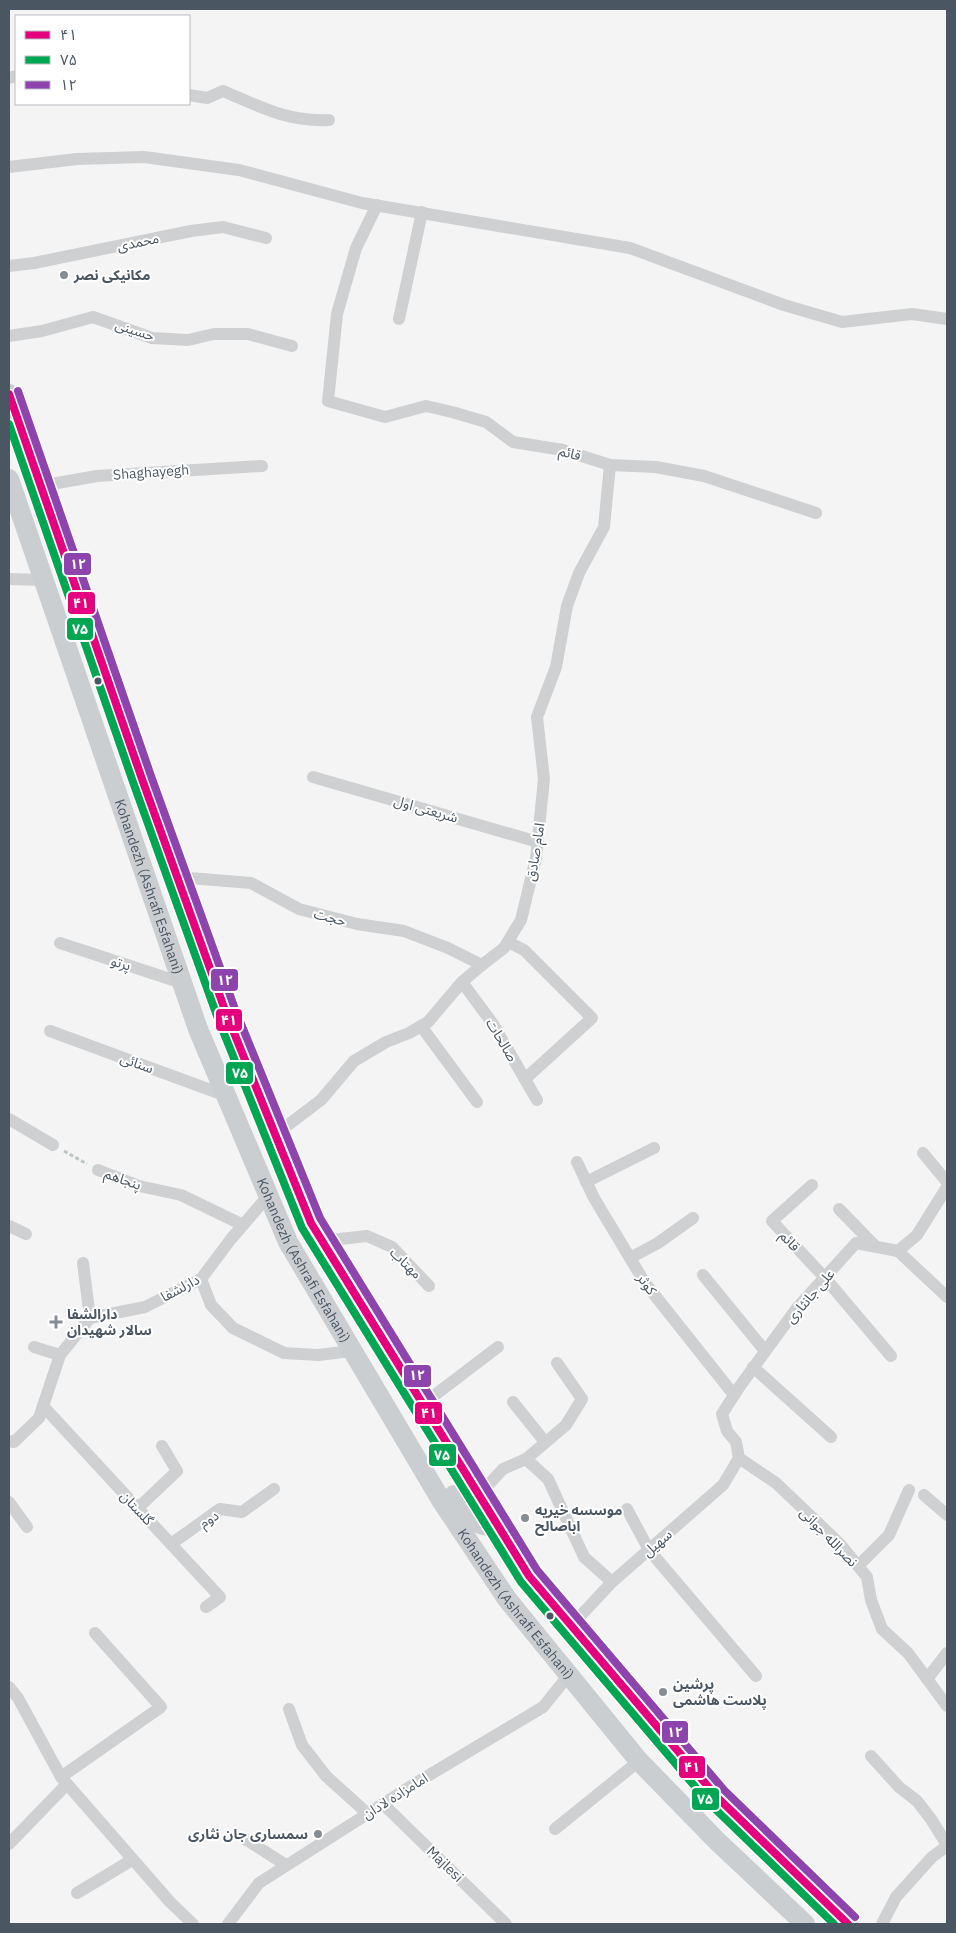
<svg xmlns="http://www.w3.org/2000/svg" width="956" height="1933" font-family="'IBM Plex Sans','Noto Sans Arabic',sans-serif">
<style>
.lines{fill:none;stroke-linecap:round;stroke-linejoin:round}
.path{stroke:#bcc7c4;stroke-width:3;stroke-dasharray:4 2.5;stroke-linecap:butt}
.street{stroke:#ced0d2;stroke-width:12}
.primary{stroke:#caced1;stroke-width:20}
.bus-1-casing{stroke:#fff;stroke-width:11}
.bus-2-casing{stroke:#fff;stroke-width:11}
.bus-3-casing{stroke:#fff;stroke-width:11}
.bus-1{stroke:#e5007d;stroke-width:8}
.bus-2{stroke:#00a651;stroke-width:8}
.bus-3{stroke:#8e44ad;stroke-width:8}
.poi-dot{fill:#868d94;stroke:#fff;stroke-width:2}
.bus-dot{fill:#4a5661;stroke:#fff;stroke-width:2}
.labels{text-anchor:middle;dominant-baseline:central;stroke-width:4;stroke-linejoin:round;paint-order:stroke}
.street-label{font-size:14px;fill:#4a5661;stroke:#fff}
.poi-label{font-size:14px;font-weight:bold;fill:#4a5661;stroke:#fff;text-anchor:start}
.line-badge{stroke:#fff;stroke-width:2}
.badge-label{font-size:14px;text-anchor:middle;font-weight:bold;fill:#fff}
</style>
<rect width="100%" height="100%" fill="#f4f4f4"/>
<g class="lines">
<path class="path" d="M64,1151l23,13"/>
<g class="street">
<path d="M9,78l7,-2"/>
<path d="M189,95l18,3 16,-7c38,16 64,31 106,29"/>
<path d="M9,167l68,-8 67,-2 95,13 123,33 268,45 154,57 58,17 70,-8 35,5"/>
<path d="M377,205l-21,43 -19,66 -9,87 57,16 41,-11 26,6 34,10 27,20 50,8 47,15 46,2 48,9 112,37"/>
<path d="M9,266l25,-3 157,-32 32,-4 43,11"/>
<path d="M399,319l23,-107"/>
<path d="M9,336l33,-5 51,-14 59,21 36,2 26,-6h34l44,12"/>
<path d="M40,486l57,-10 165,-10"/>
<path d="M9,579l35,1"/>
<path d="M313,777l225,65"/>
<path d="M177,877l74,6 48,26 58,15 47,7 44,17 34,17"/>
<path d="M508,942l16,8 68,68 -67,61"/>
<path d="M60,943l122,40"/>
<path d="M462,982l31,42 44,76"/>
<path d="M421,1026l56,76"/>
<path d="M50,1031l174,64"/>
<path d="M9,1119l44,26"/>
<path d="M276,1134l45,-34 33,-39 32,-19 23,-9 19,-11 34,-40 20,-17 22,-17 17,-28 15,-62 8,-79 -7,-62 19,-50 11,-61 12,-33 25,-46 6,-62"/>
<path d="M923,1153l24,29"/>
<path d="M577,1162l17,36 51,85 89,112"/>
<path d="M98,1170l41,16 42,9 62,30"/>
<path d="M586,1182l68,-34"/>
<path d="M812,1185l-40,36 53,57 66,78"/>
<path d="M839,1209l36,37"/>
<path d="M9,1226l17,8"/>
<path d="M322,1241l45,-5 25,11 37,39"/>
<path d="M898,1251l49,46"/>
<path d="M630,1258l28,-15 35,-25"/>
<path d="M83,1263l7,55"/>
<path d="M703,1275l62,76"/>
<path d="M201,1279l10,26 22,23 51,25 34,2 34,-4"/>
<path d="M34,1347l26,8"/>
<path d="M753,1367l78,70"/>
<path d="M513,1402l32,40"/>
<path d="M423,1404l75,-57"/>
<path d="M43,1406l177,191 -14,10"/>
<path d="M9,1441l5,1 25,-24 21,-63 30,-37 55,-11 56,-28 30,-40 37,-43"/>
<path d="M739,1458l-3,-16 -9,-11 -5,-17 18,-28 57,-78 59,-65 42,8 19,-16 30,-48"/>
<path d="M739,1458l37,25 64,61 27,33 4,23 11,29 26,24 39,53"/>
<path d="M526,1459l22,20 36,78 28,25"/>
<path d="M479,1495l24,-26 23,-10 40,-34 16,-26 -25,-36"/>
<path d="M924,1495l23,20"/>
<path d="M9,1502l18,25"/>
<path d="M138,1508l39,-37 -15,-25"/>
<path d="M627,1509l22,41 107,126"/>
<path d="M171,1544l49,-35 22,3 32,-23"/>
<path d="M858,1566l31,-31 20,-45"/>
<path d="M571,1626l41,-44 111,-97 16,-27"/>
<path d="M927,1679l20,-26"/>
<path d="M9,1687l9,11 43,79 109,125 23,22"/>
<path d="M289,1709l13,36 24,31 42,38"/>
<path d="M871,1756l28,31 18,14 14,18 16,26"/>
<path d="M61,1777l100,-70 -66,-74"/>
<path d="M383,1804l123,120"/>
<path d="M555,1829l84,-68"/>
<path d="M245,1839l41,26"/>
<path d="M9,1844l58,-60"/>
<path d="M77,1893l55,-33"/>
<path d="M228,1924l31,-41 157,-100 127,-76 25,-31"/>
<path d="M882,1924l14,-27 36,-40 15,-11"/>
</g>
<g class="primary">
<path d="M9,394l133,385 84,234 85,210 218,353 188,221 131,127"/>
<path id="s1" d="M9,479l189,550 90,213 153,258 66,99 132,162 78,80 88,83"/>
<path d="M454,1495c9,14 17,30 35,31l6,-7"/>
</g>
<g class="bus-1-casing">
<path id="bus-1" d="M9,394l133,385 84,234 85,210 218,353 188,221 131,127"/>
</g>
<g class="bus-2-casing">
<path id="bus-2" d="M9,424l124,358 84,234 85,212 219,354 188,221 125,121"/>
</g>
<g class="bus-3-casing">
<path id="bus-3" d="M18,391l133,385 84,233 85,209 217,352 187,220 131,127"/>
</g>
<use href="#bus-1" class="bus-1"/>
<use href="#bus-2" class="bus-2"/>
<use href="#bus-3" class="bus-3"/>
</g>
<g class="poi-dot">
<circle cx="64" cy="275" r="5"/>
<path d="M53.5 1314.5h5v5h5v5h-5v5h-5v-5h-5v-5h5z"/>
<circle cx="525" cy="1518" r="5"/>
<circle cx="663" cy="1692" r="5"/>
<circle cx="318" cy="1834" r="5"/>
</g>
<g class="bus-dot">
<circle cx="98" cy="681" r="4.5"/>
<circle cx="550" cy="1616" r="4.5"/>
</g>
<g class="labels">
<g class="street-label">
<text transform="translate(138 242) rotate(-12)">محمدی</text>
<text transform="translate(135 330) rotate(18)">حسینی</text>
<text transform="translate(570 453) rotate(15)">قائم</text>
<text transform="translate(151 472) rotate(-4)">Shaghayegh</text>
<text transform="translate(426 809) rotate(16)">شریعتی اول</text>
<text transform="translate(535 852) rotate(-81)">امام صادق</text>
<text stroke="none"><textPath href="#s1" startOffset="431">Kohandezh (Ashrafi Esfahani)</textPath></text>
<text transform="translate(330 917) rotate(15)">حجت</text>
<text transform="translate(121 963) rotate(18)">پرتو</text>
<text transform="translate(502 1040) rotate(59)">صالحات</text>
<text transform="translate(137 1063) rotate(20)">سنائی</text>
<text transform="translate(123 1179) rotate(20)">پنجاهم</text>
<text transform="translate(790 1241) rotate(47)">قائم</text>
<text stroke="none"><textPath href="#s1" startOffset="836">Kohandezh (Ashrafi Esfahani)</textPath></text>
<text transform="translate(406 1263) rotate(44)">مهتاب</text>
<text transform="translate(647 1284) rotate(55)">کوثر</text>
<text transform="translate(180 1288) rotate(-28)">دارلشفا</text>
<text transform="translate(810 1296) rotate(-49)">علی جانثاری</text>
<text transform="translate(137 1508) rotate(47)">گلستان</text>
<text transform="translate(209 1519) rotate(-32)">دوم</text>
<text transform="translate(829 1537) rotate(46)">نصرالله جوانی</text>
<text transform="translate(657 1543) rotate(-41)">سهیل</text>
<text stroke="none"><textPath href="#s1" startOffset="1241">Kohandezh (Ashrafi Esfahani)</textPath></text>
<text transform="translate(395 1796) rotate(-32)">امامزاده لادان</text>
<text transform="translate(445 1864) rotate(44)">Majlesi</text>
</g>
<g class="poi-label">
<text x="74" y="275">مکانیکی نصر</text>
<text x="67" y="1314">دارالشفا<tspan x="67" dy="16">سالار شهیدان</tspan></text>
<text x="535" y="1510">موسسه خیریه<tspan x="535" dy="16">اباصالح</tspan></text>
<text x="673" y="1684">پرشین<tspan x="673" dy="16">پلاست هاشمی</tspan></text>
<text x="308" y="1834" text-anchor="end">سمساری جان نثاری</text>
</g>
</g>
<g class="line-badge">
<rect x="63" y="552" width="29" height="24" rx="5" fill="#8e44ad"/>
<rect x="67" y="591" width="29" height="24" rx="5" fill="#e5007d"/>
<rect x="66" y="617" width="28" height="24" rx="5" fill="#00a651"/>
<rect x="210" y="968" width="29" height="24" rx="5" fill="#8e44ad"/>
<rect x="215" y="1008" width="28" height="24" rx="5" fill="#e5007d"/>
<rect x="225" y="1061" width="29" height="24" rx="5" fill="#00a651"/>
<rect x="403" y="1364" width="29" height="24" rx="5" fill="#8e44ad"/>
<rect x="414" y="1401" width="29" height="24" rx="5" fill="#e5007d"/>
<rect x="428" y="1443" width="29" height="24" rx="5" fill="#00a651"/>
<rect x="661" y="1720" width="28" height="24" rx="5" fill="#8e44ad"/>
<rect x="678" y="1755" width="28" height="24" rx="5" fill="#e5007d"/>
<rect x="691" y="1787" width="29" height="24" rx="5" fill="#00a651"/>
</g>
<g class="badge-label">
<text x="78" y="569">۱۲</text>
<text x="81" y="608">۴۱</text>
<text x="80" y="634">۷۵</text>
<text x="225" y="985">۱۲</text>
<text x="229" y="1025">۴۱</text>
<text x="240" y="1078">۷۵</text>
<text x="417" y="1380">۱۲</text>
<text x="429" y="1418">۴۱</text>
<text x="442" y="1460">۷۵</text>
<text x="675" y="1737">۱۲</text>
<text x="692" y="1772">۴۱</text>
<text x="705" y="1804">۷۵</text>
</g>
<rect width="956" height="1933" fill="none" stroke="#4a5661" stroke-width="20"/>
<rect x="15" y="15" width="175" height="90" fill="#ffffff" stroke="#b7bbc0"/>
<rect x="25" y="31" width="25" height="8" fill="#e5007d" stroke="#b7bbc0"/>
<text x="60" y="40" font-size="15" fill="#4a5661">۴۱</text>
<rect x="25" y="56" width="25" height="8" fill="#00a651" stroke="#b7bbc0"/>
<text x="60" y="65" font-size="15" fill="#4a5661">۷۵</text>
<rect x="25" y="81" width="25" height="8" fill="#8e44ad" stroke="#b7bbc0"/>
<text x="60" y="90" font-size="15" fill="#4a5661">۱۲</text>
</svg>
